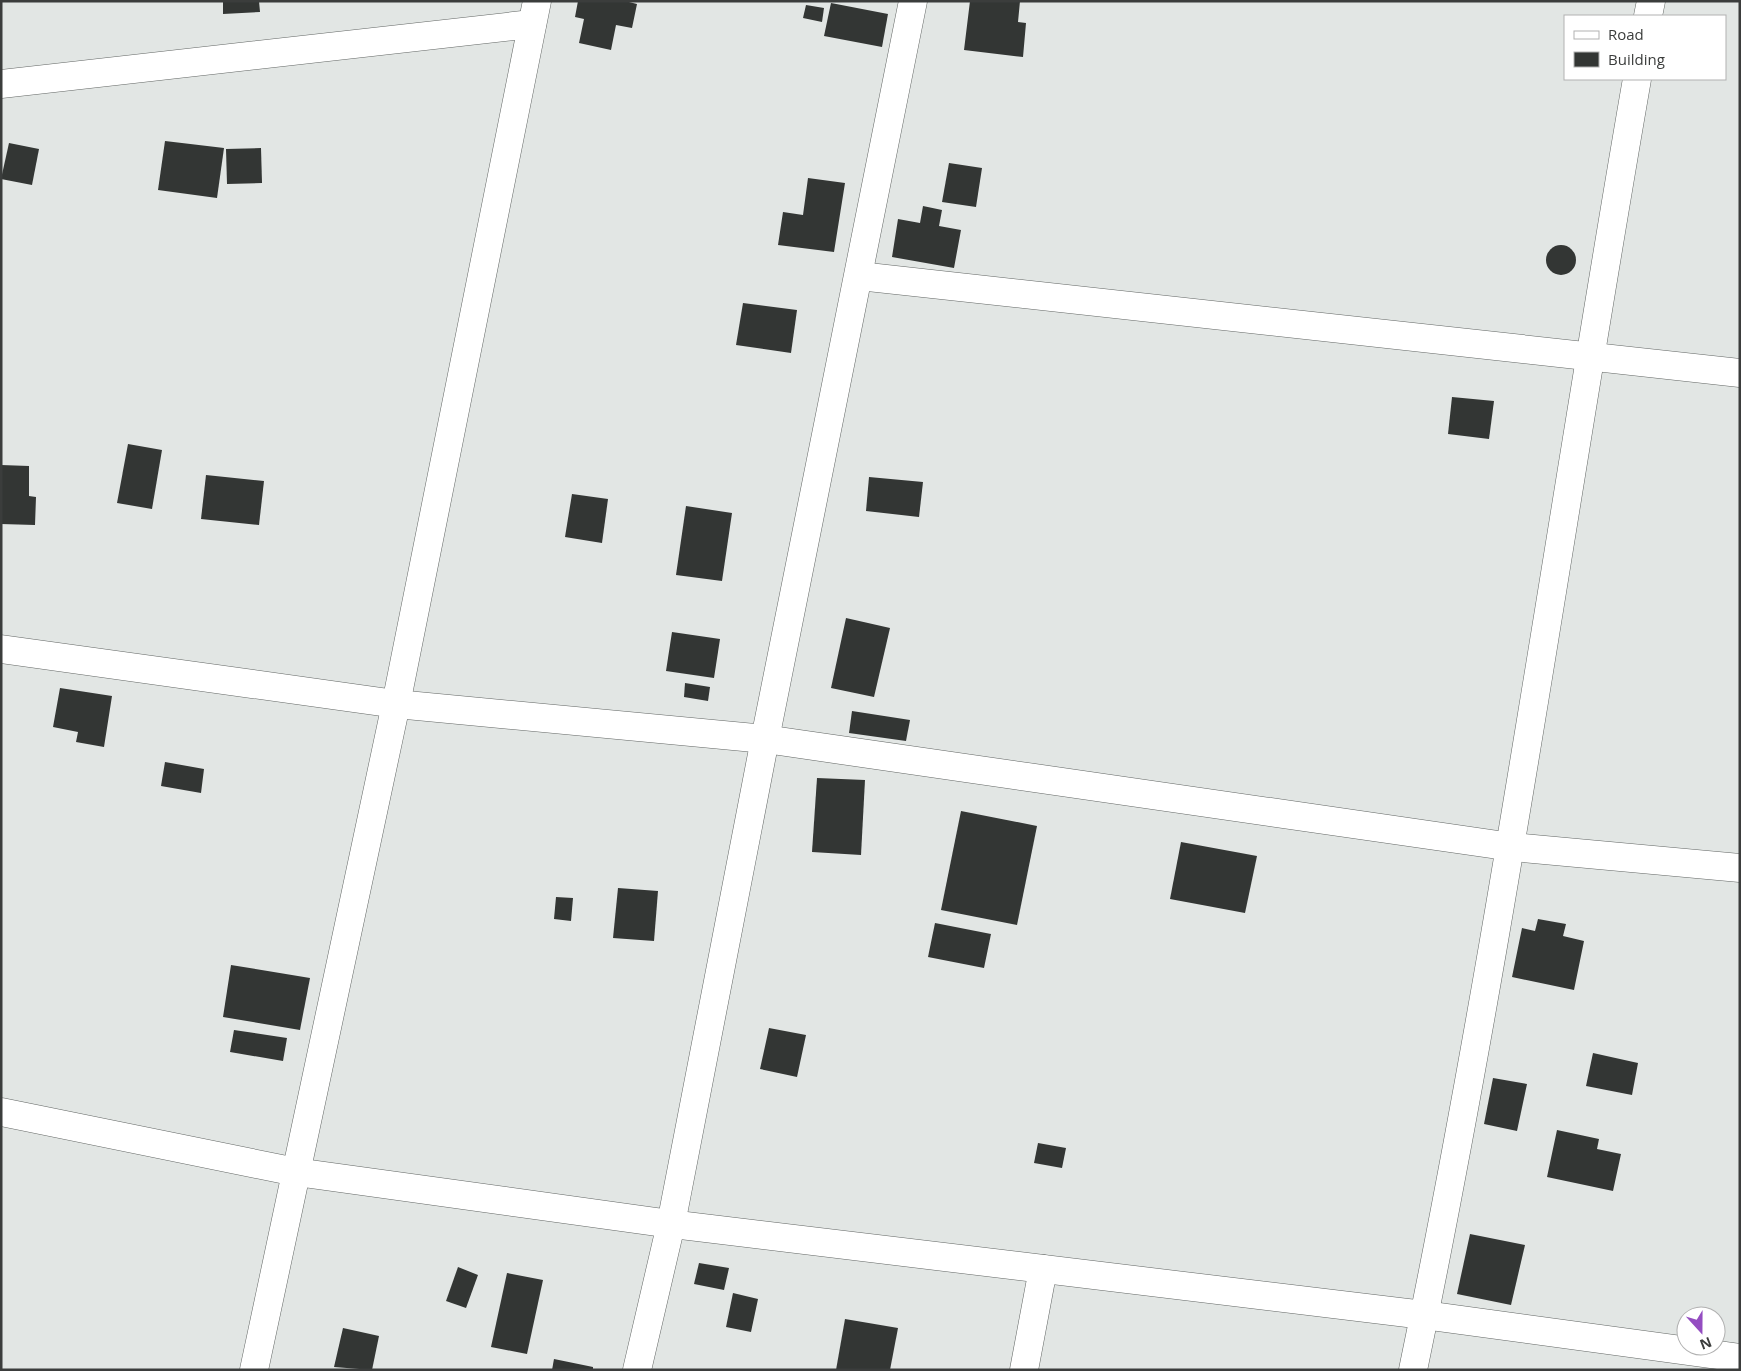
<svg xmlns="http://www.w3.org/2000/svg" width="1741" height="1371" font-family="'Open Sans',sans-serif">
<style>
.building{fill:#333634}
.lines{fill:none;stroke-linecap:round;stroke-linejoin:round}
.minor-casing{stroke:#626664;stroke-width:29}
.minor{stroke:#fff;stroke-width:28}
</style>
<rect width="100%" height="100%" fill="#e2e6e4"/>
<g class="building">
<path d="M223,1h36l1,11 -37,2z"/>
<path d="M578,1h47l12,3 -5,24 -16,-3 -5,25 -32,-7 5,-24 -9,-2z"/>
<path d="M970,1h50l-2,21 8,1 -3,34 -59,-7z"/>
<path d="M831,3l57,11 -6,33 -58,-11z"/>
<path d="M806,5l18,3 -2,14 -19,-4z"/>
<path d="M165,141l59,7 -7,50 -59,-8z"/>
<path d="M9,143l30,6 -7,36 -31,-6z"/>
<path d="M261,148l1,35 -35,1 -1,-35z"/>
<path d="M949,163l33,5 -6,39 -34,-5z"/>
<path d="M808,178l37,5 -11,69 -56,-7 5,-33 20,3z"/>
<path d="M923,206l19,4 -3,16 22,4 -7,38 -62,-11 6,-38 22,4z"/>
<circle cx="1561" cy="260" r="15"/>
<path d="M743,303l54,7 -6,43 -55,-8z"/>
<path d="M1452,397l42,4 -5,38 -41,-5z"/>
<path d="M128,444l34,6 -10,59 -35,-6z"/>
<path d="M1,465l28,1v30l7,1 -1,28 -34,-1z"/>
<path d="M206,475l58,6 -5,44 -58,-6z"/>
<path d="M869,477l54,5 -4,35 -53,-6z"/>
<path d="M572,494l36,5 -6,44 -37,-6z"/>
<path d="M686,506l46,7 -10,68 -46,-6z"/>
<path d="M846,618l44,10 -16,69 -43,-9z"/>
<path d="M672,632l48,7 -6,39 -48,-7z"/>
<path d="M685,683l25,4 -2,14 -24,-4z"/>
<path d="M60,688l52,8 -8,51 -28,-5 2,-10 -25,-5z"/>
<path d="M852,711l58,9 -4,21 -57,-8z"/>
<path d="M165,762l39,7 -3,24 -40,-7z"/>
<path d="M817,778l48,2 -4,75 -49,-3z"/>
<path d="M961,811l76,15 -20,99 -76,-15z"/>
<path d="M1181,842l76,14 -12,57 -75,-14z"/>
<path d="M618,888l40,3 -4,50 -41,-3z"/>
<path d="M556,897l17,1 -2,23 -17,-2z"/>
<path d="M1538,919l28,5 -3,12 21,5 -10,49 -62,-13 10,-49 13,3z"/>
<path d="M935,923l56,11 -7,34 -56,-11z"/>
<path d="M231,965l79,13 -10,52 -77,-13z"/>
<path d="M769,1028l37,7 -9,42 -37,-8z"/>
<path d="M234,1030l53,8 -4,23 -53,-9z"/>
<path d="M1593,1053l45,10 -6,32 -46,-9z"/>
<path d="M1493,1078l34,6 -10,47 -33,-7z"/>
<path d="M1557,1130l42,9 -2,10 24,5 -8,37 -66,-14z"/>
<path d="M1038,1143l28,5 -4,20 -28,-5z"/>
<path d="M1470,1234l55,11 -14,60 -54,-11z"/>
<path d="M699,1263l30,5 -5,22 -30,-6z"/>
<path d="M458,1267l20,8 -12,33 -20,-7z"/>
<path d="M507,1273l36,7 -16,74 -36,-7z"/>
<path d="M733,1293l25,6 -7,33 -25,-5z"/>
<path d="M845,1319l53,9 -8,42h-54z"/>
<path d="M343,1328l36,8 -7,34 -38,-3z"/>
<path d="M554,1359l39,8v3h-41z"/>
</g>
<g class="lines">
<g class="minor-casing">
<g id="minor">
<path d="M1648,16l3,-15"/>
<path d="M1,84l531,-60"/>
<path d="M859,276l881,97"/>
<path d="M1,649l395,55 369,35 747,108 228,21"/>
<path d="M1,1112l295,60 375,52 753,91 316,43"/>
<path d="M254,1370l142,-666 141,-703"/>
<path d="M637,1370l34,-146 94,-485 148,-738"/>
<path d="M1024,1370l19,-101"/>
<path d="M1413,1370c89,-428 149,-861 224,-1291"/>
</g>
</g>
<use href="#minor" class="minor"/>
</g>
<rect width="1741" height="1371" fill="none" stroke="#3b3d3c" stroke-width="5"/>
<rect x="1564" y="15" width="162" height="65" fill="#ffffff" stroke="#b1b1b1"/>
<rect x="1574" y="31" width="25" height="8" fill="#ffffff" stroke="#b1b1b1"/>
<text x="1608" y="40" font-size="15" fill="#3b3d3c">Road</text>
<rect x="1574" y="52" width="25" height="15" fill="#333634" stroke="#b1b1b1"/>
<text x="1608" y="65" font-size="15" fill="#3b3d3c">Building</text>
<g transform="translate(1701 1331) rotate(159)"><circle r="24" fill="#ffffff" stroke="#b1b1b1"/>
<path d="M0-4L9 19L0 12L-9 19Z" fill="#944dc1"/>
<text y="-8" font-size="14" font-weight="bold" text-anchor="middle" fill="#3b3d3c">N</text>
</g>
</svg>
